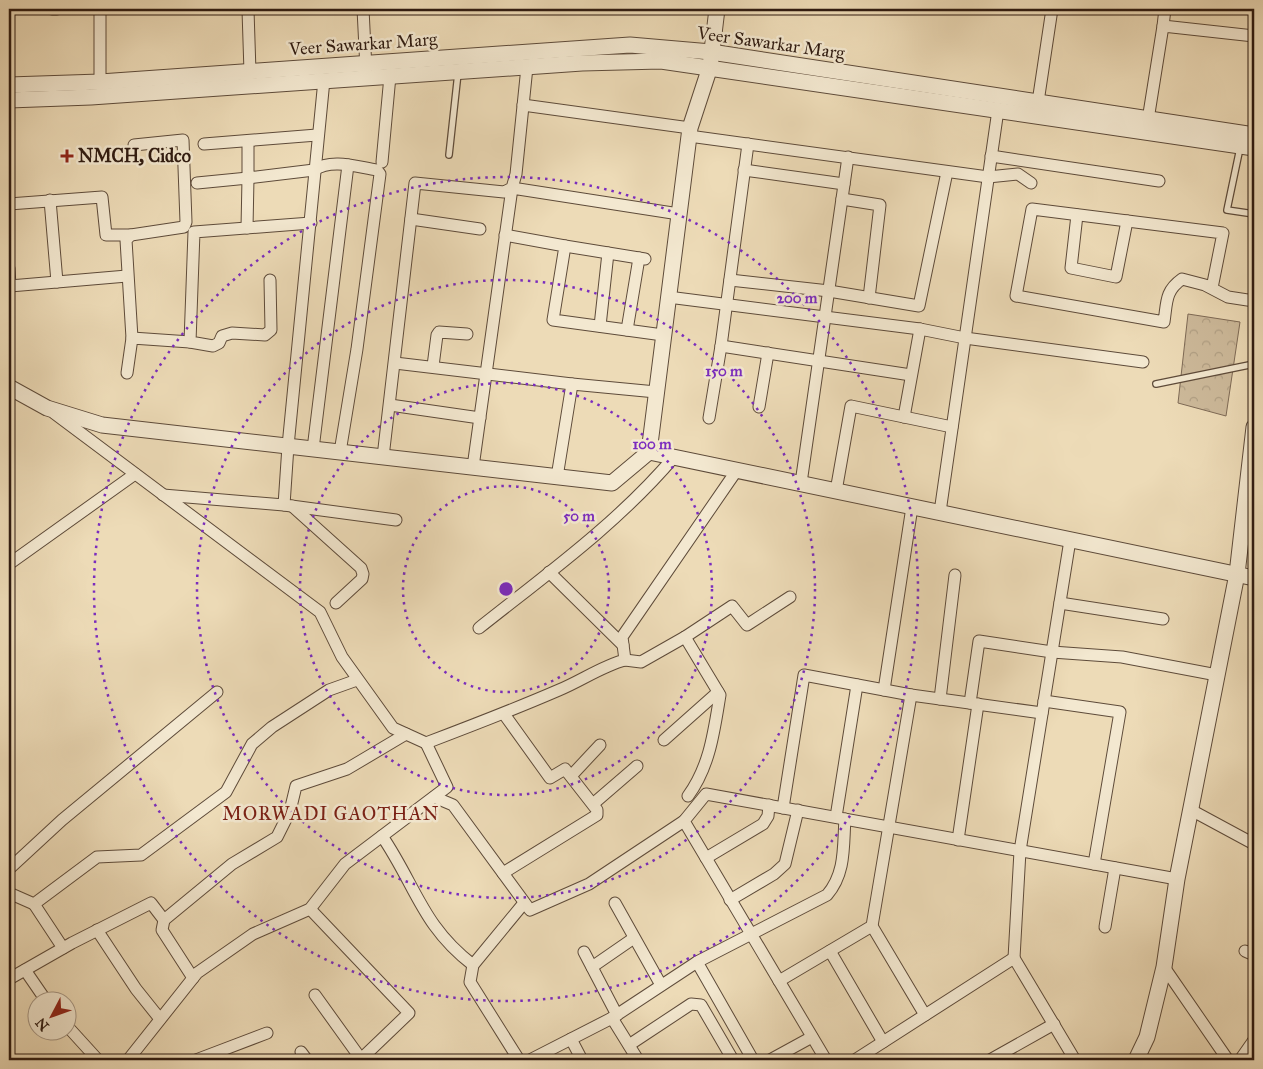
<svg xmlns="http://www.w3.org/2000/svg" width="1263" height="1069" font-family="'IM FELL Great Primer',serif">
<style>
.park{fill:url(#park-crowns);stroke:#7e6a56}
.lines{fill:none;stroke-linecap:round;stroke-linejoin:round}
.service-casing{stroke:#5e4b3a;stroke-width:8}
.minor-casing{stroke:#5e4b3a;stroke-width:13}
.tertiary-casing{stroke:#5e4b3a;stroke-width:17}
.service{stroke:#f3e8d0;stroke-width:5.5}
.minor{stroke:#f3e8d0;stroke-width:11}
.tertiary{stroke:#f3e8d0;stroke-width:15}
.ring{fill:none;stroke:#7b2cbf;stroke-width:2.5;stroke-dasharray:2.5 5}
.poi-dot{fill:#8f2418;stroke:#f3e8d0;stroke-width:2}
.labels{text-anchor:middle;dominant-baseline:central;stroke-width:5;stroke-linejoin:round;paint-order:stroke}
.street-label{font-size:18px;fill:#2f1b11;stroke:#f3e8d0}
.poi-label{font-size:18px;font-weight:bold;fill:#2f1b11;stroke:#f3e8d0;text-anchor:start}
.neighbourhood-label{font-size:19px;letter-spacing:1px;fill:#7a1f14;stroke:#f3e8d0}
.centre{fill:#7b2cbf;stroke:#f3e8d0;stroke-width:2.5}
.ring-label{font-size:15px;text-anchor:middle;font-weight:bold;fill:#7b2cbf;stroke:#f3e8d0;stroke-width:5;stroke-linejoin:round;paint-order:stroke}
</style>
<defs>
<pattern id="park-crowns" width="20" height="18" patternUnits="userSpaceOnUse" patternTransform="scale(1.25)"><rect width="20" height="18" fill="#cdba9b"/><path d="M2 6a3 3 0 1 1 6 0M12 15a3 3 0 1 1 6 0" fill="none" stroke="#b09f84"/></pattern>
</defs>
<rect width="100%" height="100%" fill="#eddbb7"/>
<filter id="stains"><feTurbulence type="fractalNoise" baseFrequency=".004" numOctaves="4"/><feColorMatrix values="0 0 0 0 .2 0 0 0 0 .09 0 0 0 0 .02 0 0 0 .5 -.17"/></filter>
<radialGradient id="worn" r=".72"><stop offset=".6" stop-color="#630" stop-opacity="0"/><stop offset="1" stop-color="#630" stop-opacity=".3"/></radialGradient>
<path class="park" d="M1188,314l52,8 -14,94 -48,-13z"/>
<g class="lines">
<g class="service-casing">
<g id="service">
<path d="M1240,148l-13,62 27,4"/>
<path d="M449,155l9,-82"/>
<path d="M1156,384l98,-20"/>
</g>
</g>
<g class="minor-casing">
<g id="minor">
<path d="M52,9h5"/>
<path d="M100,9v73"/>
<path d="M363,9l3,60"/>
<path d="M248,10l2,62"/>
<path d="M1163,26l2,-17"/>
<path d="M1038,102l14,-93"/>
<path d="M523,105l167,23"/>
<path d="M1147,126l16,-100 91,10"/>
<path d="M689,136l299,41 30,-3 13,9"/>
<path d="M248,141v37l66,-8c18,-12 43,-3 63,0l3,4 -23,175 -17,103"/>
<path d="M204,144l113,-9"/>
<path d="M991,156l168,25"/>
<path d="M382,162l8,-86"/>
<path d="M744,170l100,14"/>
<path d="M197,183l51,-5 -1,50"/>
<path d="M842,199l38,6 -11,93"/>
<path d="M50,200l7,82"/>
<path d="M9,204l93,-7 4,38h25"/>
<path d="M1077,215l-6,53 45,9 11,-56"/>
<path d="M411,219l69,10"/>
<path d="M505,235l60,11 -12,74 110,15"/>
<path d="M565,246l80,13"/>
<path d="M9,268l1,18 117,-10"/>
<path d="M270,280l1,50 -6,5 -33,-2 -10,3 -3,7 -6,3 -23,-4 4,-110 117,-9"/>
<path d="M730,280l99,11 90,15 28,-134"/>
<path d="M1212,288l11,-55 -191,-24 -16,87 148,26c3,-20 1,-31 18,-43l23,6 23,12 26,4"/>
<path d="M668,297l252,32 45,9 178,24"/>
<path d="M600,326l8,-73"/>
<path d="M627,330l12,-72"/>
<path d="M132,338l-6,-98 5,-5 53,-8 2,-5 -3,-82 -49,5"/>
<path d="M721,346l190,29"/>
<path d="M395,363l177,21"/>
<path d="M433,366l4,-31 2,-3 28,2"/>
<path d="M127,373l5,-35 58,4"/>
<path d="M390,405l90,13"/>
<path d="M759,407l9,-54"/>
<path d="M54,413l266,199 22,45 51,71 33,15c45,-17 89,-34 133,-53 22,-9 43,-24 66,-30l-3,-23 115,-167"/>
<path d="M904,417l16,-88"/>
<path d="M709,418l12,-72 27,-202"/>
<path d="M313,449l35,-284"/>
<path d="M383,457l32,-274 89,9 8,-4 4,-14 11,-107"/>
<path d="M473,467l39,-279 167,26"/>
<path d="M557,477l15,-93 84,8"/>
<path d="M801,483l47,-326"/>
<path d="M836,491l15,-85 101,21"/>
<path d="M163,495l121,10 112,15"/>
<path d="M284,505l4,-59 36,-366"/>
<path d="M292,506l69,62 2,6 -1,5 -26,24"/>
<path d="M940,512l58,-402"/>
<path d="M9,564l126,-90"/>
<path d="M549,572l74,73"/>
<path d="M1060,603l103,16"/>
<path d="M479,628c68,-54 139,-105 195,-171"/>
<path d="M685,637l47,-31 15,19 43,-28"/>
<path d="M625,660l16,2 44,-25 35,58c-6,36 -10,71 -32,101"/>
<path d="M884,690l28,-183"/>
<path d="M940,699l15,-124"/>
<path d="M1044,701l76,11 -26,152"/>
<path d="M970,703l9,-62 73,11 70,5 95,18"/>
<path d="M664,740l54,-48"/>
<path d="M571,776l29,-31"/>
<path d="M434,797l19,8 77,105 59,-26 95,-63"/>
<path d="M593,804l44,-38"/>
<path d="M783,808l21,-133 107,20"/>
<path d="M1191,810l63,34"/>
<path d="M836,817l21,-132"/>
<path d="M382,836c34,50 40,90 91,129"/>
<path d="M958,840l20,-136"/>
<path d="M706,858l57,-34 5,-8 1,-11"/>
<path d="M9,869l53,-49 155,-128"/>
<path d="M503,873l94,-58v-5l-32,-41 -15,9 -46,-64"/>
<path d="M9,893l25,11 63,-47 44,-2 85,-63 26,-48 20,-17 57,-37 28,-10"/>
<path d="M730,900l44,-26 11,-10 13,-54"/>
<path d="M615,903l46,82"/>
<path d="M34,904l29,44"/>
<path d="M310,909l99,104 -49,47"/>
<path d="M164,920l-2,10 31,48"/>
<path d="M872,926l53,89"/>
<path d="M1105,927l10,-59"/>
<path d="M97,930l39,59 24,30"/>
<path d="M830,951l53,91"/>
<path d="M1245,951l9,4"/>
<path d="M584,952l33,63"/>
<path d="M1014,958l6,-107 50,-311"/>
<path d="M697,962l56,98"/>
<path d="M592,967l42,-29"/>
<path d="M1164,967l64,93"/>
<path d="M25,970l22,32"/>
<path d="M9,979l63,-36 79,-40 13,17 68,-56 45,-27 13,-26 6,-25 51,-17 59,-35"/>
<path d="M779,981l93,-55 39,-231 131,18"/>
<path d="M315,995l46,64"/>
<path d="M612,1018l26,42"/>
<path d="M68,1027l30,33"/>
<path d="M571,1039l11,21"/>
<path d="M629,1045l62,-41 10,1 32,55"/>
<path d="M301,1052l6,8"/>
<path d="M128,1060l69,-87 56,-39 57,-25 35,-45 102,-77 -21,-44"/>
<path d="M196,1060l71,-27"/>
<path d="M519,1060l-49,-78 3,-17 51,-62"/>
<path d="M530,1060l82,-42 85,-56 130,-67c19,-22 16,-49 18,-76"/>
<path d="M770,1060l42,-23"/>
<path d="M826,1060l-142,-239 22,-27 471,85"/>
<path d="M855,1060l159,-102 61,102"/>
<path d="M990,1060l64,-36"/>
<path d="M1240,1060l14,-20"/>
</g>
</g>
<g class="tertiary-casing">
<g id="tertiary">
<path d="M9,85l91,-3 530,-37 81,7 543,83"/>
<path d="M9,100l82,-3 491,-34 79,-2 593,87"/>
<path d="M9,387l38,21 55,17 510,58 37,-31 41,-324 20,-61 7,-58"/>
<path d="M649,452l605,126"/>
<path d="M1136,1060l11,-23 17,-70 13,-88 60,-305 17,-147"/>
</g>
</g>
<use href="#service" class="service"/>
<use href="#minor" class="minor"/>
<use href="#tertiary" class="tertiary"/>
</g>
<g class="ring">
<circle cx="506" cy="589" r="103"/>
<circle cx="506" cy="589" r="206"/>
<circle cx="506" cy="589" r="309"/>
<circle cx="506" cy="589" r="412"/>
</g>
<path class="poi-dot" d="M64.5 148.5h5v5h5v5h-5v5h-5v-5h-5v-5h5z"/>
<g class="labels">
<g class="street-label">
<text transform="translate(771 43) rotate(8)">Veer Sawarkar Marg</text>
<text transform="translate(363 44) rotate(-4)">Veer Sawarkar Marg</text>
</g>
<g class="poi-label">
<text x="78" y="156">NMCH, Cidco</text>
</g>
<g class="neighbourhood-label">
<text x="331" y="813">MORWADI GAOTHAN</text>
</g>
</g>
<circle cx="506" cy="589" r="8" class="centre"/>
<g class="ring-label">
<text x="797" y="303">200 m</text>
<text x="724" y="376">150 m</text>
<text x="652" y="449">100 m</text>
<text x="579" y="521">50 m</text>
</g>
<rect width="1263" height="1069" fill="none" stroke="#eddbb7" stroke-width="30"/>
<rect x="10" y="10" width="1243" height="1049" fill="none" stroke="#2f1b11" stroke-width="2.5"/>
<rect x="15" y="15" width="1233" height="1039" fill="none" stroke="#2f1b11"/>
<g transform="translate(52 1016) rotate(229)"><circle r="24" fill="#f3e8d0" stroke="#a59684"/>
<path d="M0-4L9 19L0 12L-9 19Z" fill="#8f2418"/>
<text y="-8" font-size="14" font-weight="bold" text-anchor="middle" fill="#2f1b11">N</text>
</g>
<rect width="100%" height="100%" filter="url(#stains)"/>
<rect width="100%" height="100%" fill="url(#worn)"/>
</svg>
